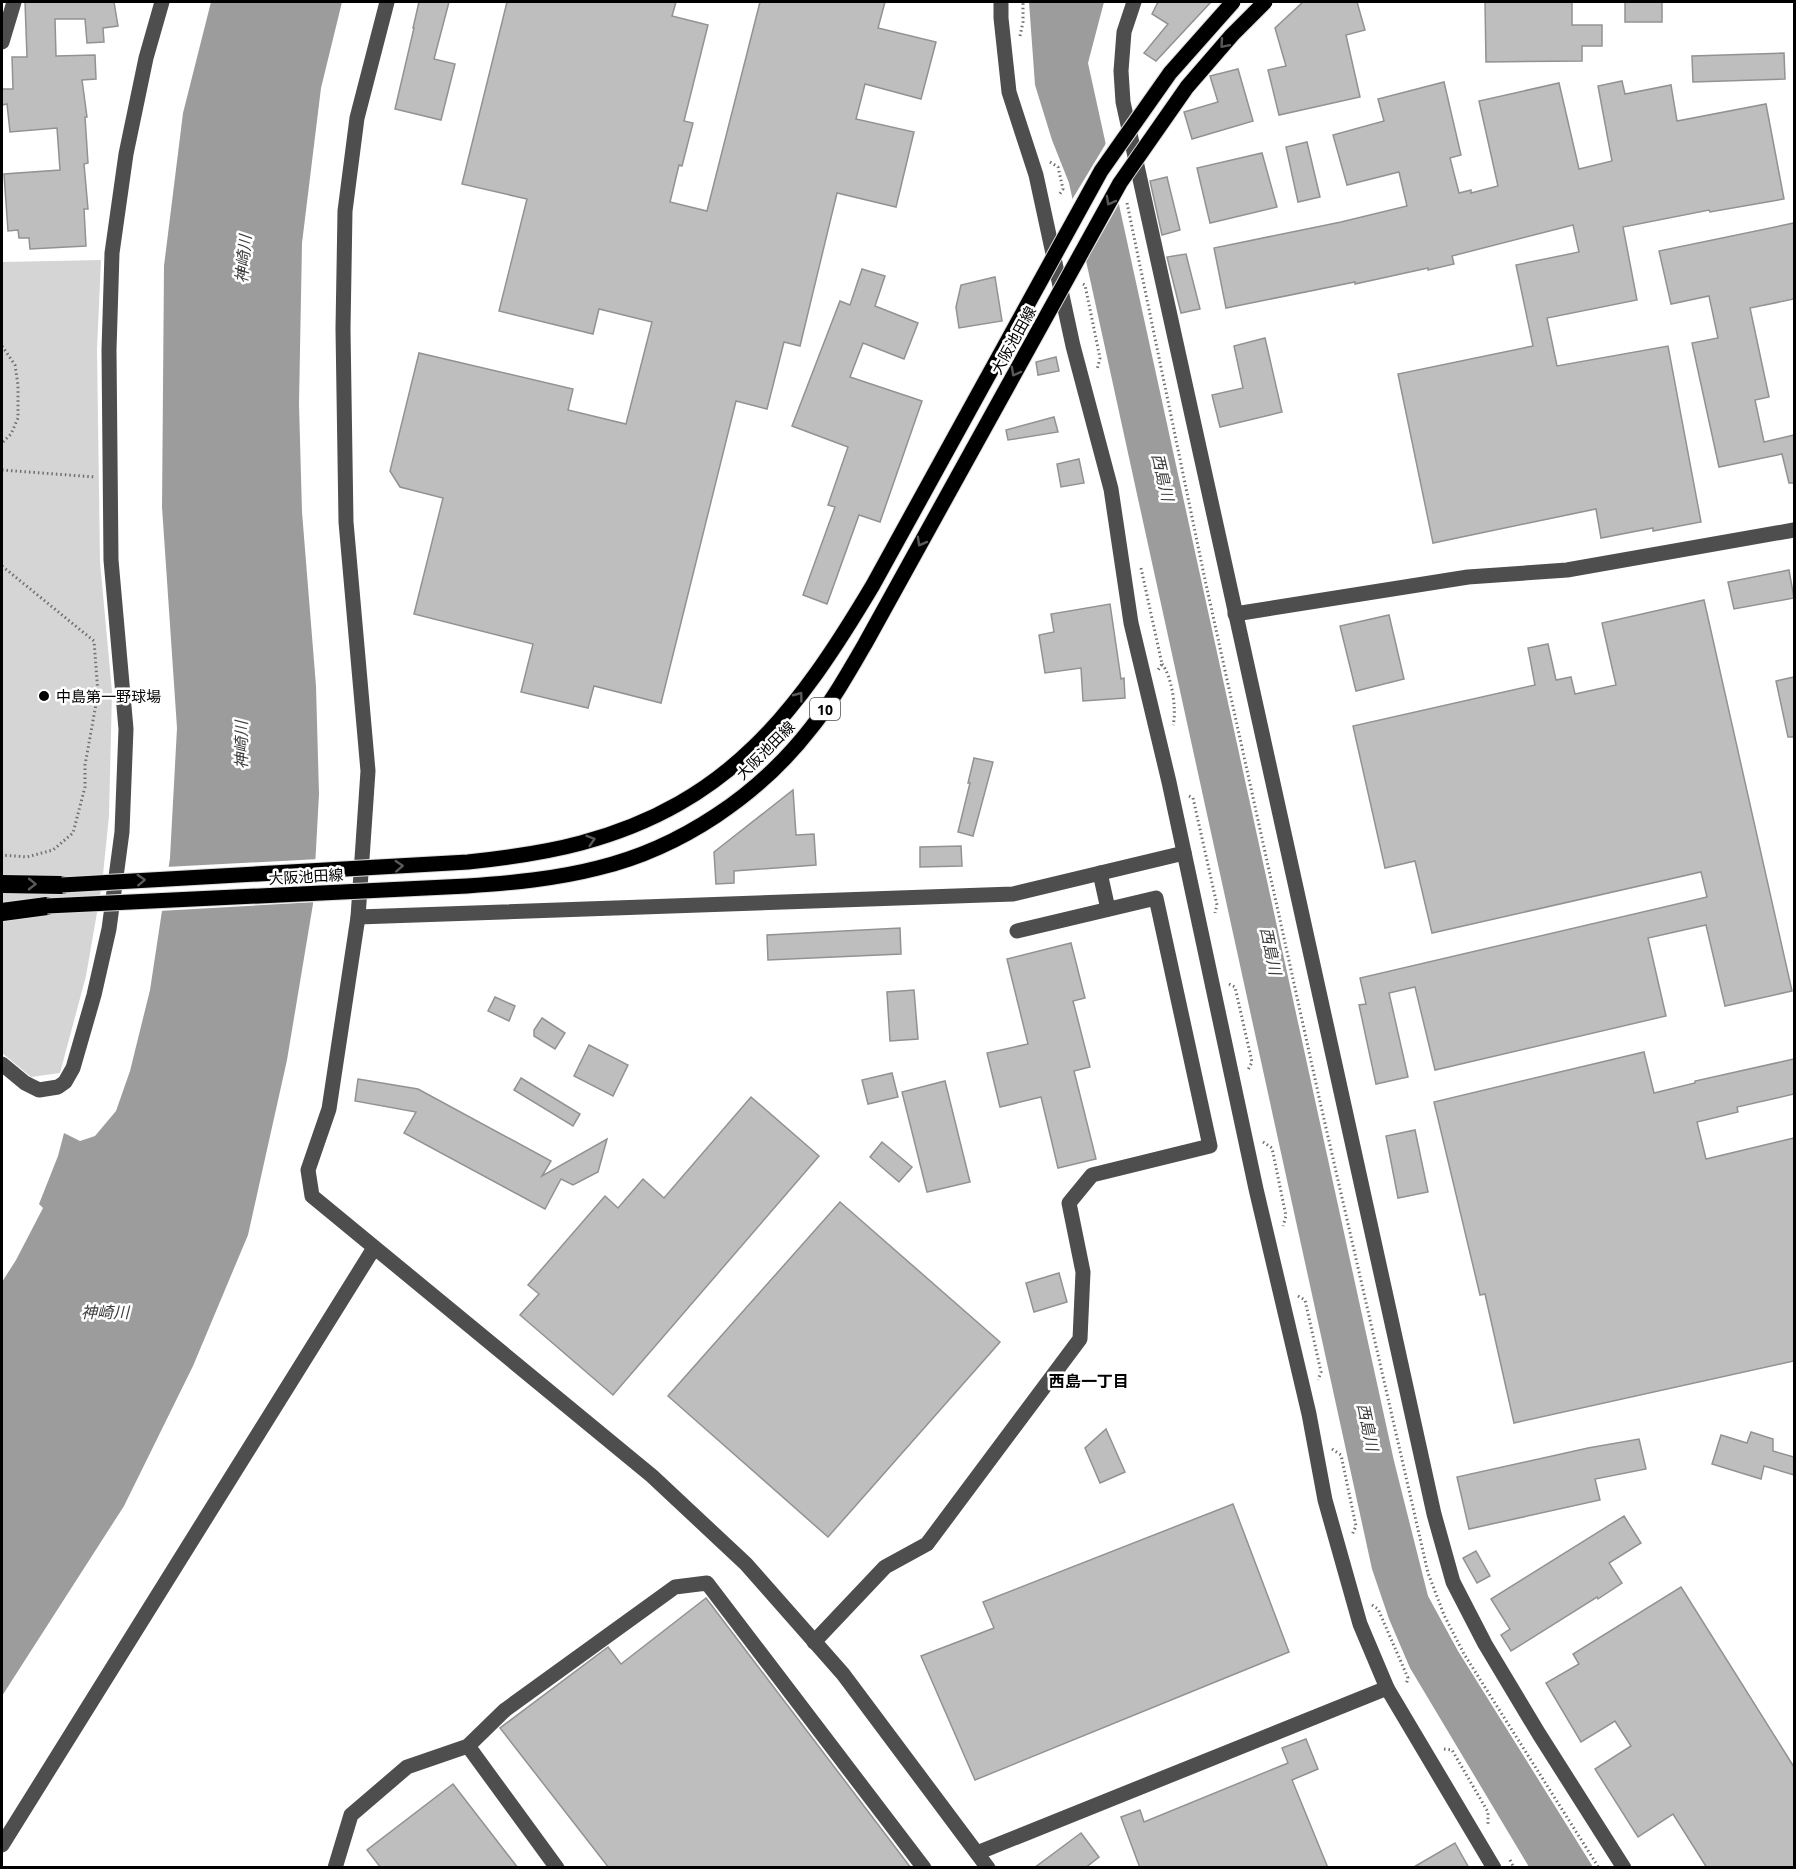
<svg xmlns="http://www.w3.org/2000/svg" width="1796" height="1869" font-family="'Noto Sans','Noto Sans JP',sans-serif">
<style>
.green{fill:#d5d5d5}
.water{fill:#9c9c9c}
.pier{fill:#fff}
.building{fill:#bebebe;stroke:#929292;stroke-width:1.5}
.lines{fill:none;stroke-linecap:round;stroke-linejoin:round}
.highway-casing{stroke:#dbdbdb;stroke-width:20}
.path{stroke:#707070;stroke-width:3;stroke-dasharray:1.5 3;stroke-linecap:butt}
.minor{stroke:#4e4e4e;stroke-width:15}
.highway{stroke:#000;stroke-width:18}
.major-bridge-casing{stroke:#dbdbdb;stroke-width:17;stroke-linecap:butt}
.major-bridge{stroke:#000;stroke-width:15}
.oneway{stroke:#595959}
.poi-dot{fill:#000;stroke:#fff;stroke-width:2}
.labels{text-anchor:middle;dominant-baseline:central;stroke-width:5;stroke-linejoin:round;paint-order:stroke}
.shield{fill:#fff;stroke:#4c4c4c;stroke-width:1.5}
.shield-label{font-size:14px;font-weight:bold;fill:#000}
.street-label{font-size:15px;fill:#000;stroke:#fff}
.poi-label{font-size:15px;fill:#000;stroke:#fff;text-anchor:start}
.water-label{font-size:16px;font-style:italic;fill:#3d3d3d;stroke:#fff}
.neighbourhood-label{font-size:16px;font-weight:bold;fill:#000;stroke:#fff}
</style>
<rect width="100%" height="100%" fill="#fff"/>
<path class="green" d="M101,260l-4,89 3,213 12,130 -3,124 -7,68 -16,92 -26,97 -29,4 -29,-24v-791z"/>
<g class="water">
<path d="M211,2h131l-21,86 -19,155 -3,161 3,108 14,174 3,108 -6,110 -26,156 -39,175 -55,131 -69,140 -122,190v-414l14,-22 27,-52 -4,-4 19,-48 6,-23 16,8 15,-5 21,-25 14,-40 20,-81 20,-132 7,-130 -15,-221 2,-241 19,-153z"/>
<path d="M1029,2h75l-16,61 306,1398 34,135 30,55 135,216h-64l-119,-199 -21,-49 -17,-50 -303,-1386 -17,-43 -17,-55z"/>
</g>
<g class="pier">
<path d="M1108,140l13,60 -37,65 -14,-62z"/>
<path d="M319,859l-2,43 -158,9 6,-44z"/>
</g>
<g class="building">
<path d="M25,2h89l4,24 -15,2 1,14 -17,1 -2,-24h-30l1,37 39,-1 1,24 -14,1 5,37h-2l3,46 -4,1 4,45h-4l2,37 -56,3 -1,-11h-10l-1,-8 -10,1 -4,-57 56,-4 -3,-42 -47,4 -3,-28 -5,1v-16h11l-1,-32h15z"/>
<path d="M419,2h30l-15,57 21,5 -14,56 -46,-11 19,-81h-1z"/>
<path d="M507,2h169l-4,14 36,9 -24,96 9,2 -11,43 -3,-1 -9,37 37,9 53,-209h125l-7,26 58,14 -15,57 -56,-15 -9,35 58,13 -18,75 -59,-14 -37,153 -16,-4 -17,67 -31,-8 -75,302 -67,-17 -6,22 -67,-16 12,-48 -119,-30 29,-116 -43,-11 -10,-16 29,-118 154,36 -5,21 58,14 26,-102 -53,-13 -6,25 -94,-23 28,-112 -65,-15z"/>
<path d="M1158,2h53l-55,59 -12,-8 24,-29 -16,-10z"/>
<path d="M1303,2h54l8,28 -19,5 14,62 -81,18 -11,-45 18,-4 -11,-38z"/>
<path d="M1485,2h87v23h30v21h-20v15l-96,1z"/>
<rect x="1625" y="2" width="37" height="20"/>
<path d="M1784,53l1,26 -92,3 -1,-26z"/>
<path d="M1238,69l15,52 -61,18 -8,-27 34,-10 -8,-26z"/>
<path d="M1622,81l3,13 46,-9 6,36 89,-17 18,95 -74,13 -1,-2 -86,17 14,73 -90,18 10,48 111,-20 33,176 -48,9v-3l-52,10 -5,-29 -163,34 -35,-169 135,-28 -17,-81 63,-13 -6,-27 -121,31 2,8 -26,6v-2l-73,16v-2l-129,26 -12,-60 127,-26 66,-16 -8,-34 -52,13 -14,-50 51,-14 -6,-22 66,-17 17,73 -11,3 9,35 12,-3v3l27,-7 -19,-85 80,-18 20,86 33,-8 -14,-75z"/>
<path d="M1307,142l13,55 -22,5 -12,-55z"/>
<path d="M1262,153l15,54 -67,16 -13,-55z"/>
<path d="M1167,177l13,53 -18,5 -12,-54z"/>
<path d="M1794,223v76l-44,9 19,89 -14,3 9,42 30,-7v48h-5l-7,-29 -63,13 -27,-124 26,-5 -9,-42 -38,8 -12,-53z"/>
<path d="M1186,254l14,55 -19,4 -14,-56z"/>
<path d="M862,269l23,7 -10,30 43,17 -14,36 -41,-16 -13,34 72,24 -42,121 -21,-7 -32,89 -24,-9 32,-88 -7,-2 20,-58 -56,-21 48,-125 10,4z"/>
<path d="M995,277l7,44 -43,7 -3,-21 5,-22z"/>
<path d="M1265,338l17,74 -62,15 -8,-32 31,-7 -9,-42z"/>
<path d="M1056,357l3,14 -21,4 -2,-13z"/>
<path d="M1054,417l4,15 -50,8 -2,-10z"/>
<path d="M1079,459l5,24 -23,4 -4,-23z"/>
<path d="M1789,570l5,28 -60,11 -6,-27z"/>
<path d="M1704,600l88,391 -67,15 -19,-81 -58,13 18,78 -231,54 -20,-83 -26,6 19,84 -32,7 -17,-79 7,-1 -6,-26 347,-81 -6,-25 -269,61 -17,-72 -30,7 -32,-142 182,-41 -7,-37 20,-4 8,36 15,-3 4,17 41,-9 -14,-62z"/>
<path d="M1110,604l11,75 3,-1 1,20 -42,3 -2,-33 -36,5 -6,-38 15,-3 -3,-18z"/>
<path d="M1389,615l15,64 -48,12 -16,-65z"/>
<path d="M1794,677v60h-6l-12,-56z"/>
<path d="M974,758l19,4 -20,74 -15,-4 12,-49h-2z"/>
<path d="M793,790l3,45 18,-1 2,31 -82,6v12l-18,1 -2,-32z"/>
<path d="M961,846l1,20 -42,1v-20z"/>
<path d="M900,928l1,26 -133,6 -1,-25z"/>
<path d="M1071,943l14,55 -12,3 17,66 -16,4 22,88 -38,9 -17,-71 -41,10 -13,-54 41,-9 -21,-85z"/>
<path d="M914,990l4,49 -28,2 -3,-49z"/>
<path d="M495,997l20,9 -6,15 -21,-10z"/>
<path d="M542,1018l23,15 -10,16 -21,-13v-6z"/>
<path d="M589,1045l39,20 -15,31 -39,-20z"/>
<path d="M1644,1052l10,41 41,-10v-2l99,-22v35l-57,13 1,5 -41,10 9,37 88,-21v223l-280,62 -29,-129 -5,1 -46,-193z"/>
<path d="M892,1073l6,24 -30,7 -6,-24z"/>
<path d="M521,1078l59,36 -7,12 -59,-36z"/>
<path d="M358,1079l60,10 133,72 -9,15 65,-37 -9,33 -25,13 -12,-6 -16,30 -141,-76 12,-21 -61,-11z"/>
<path d="M945,1081l25,101 -43,10 -25,-100z"/>
<path d="M751,1097l68,59 -206,239 -93,-80 19,-21 -11,-9 77,-89 13,12 25,-29 21,19z"/>
<path d="M1415,1130l13,62 -30,6 -12,-62z"/>
<path d="M882,1142l30,25 -13,15 -29,-25z"/>
<path d="M840,1202l160,140 -172,195 -160,-141z"/>
<path d="M1059,1273l8,29 -33,10 -8,-29z"/>
<path d="M1106,1429l19,43 -25,11 -15,-35z"/>
<path d="M1751,1432l22,7v12l21,6v18l-30,-9 -3,13 -49,-15 9,-29 26,8z"/>
<path d="M1639,1439l7,30 -51,10 5,21 -131,29 -12,-52 131,-29z"/>
<path d="M1233,1504l56,148 -314,128 -54,-124 73,-28 -11,-26z"/>
<path d="M1624,1516l17,27 -32,20 13,20 -24,16 -1,-2 -86,54 -10,-16 9,-6 -19,-30z"/>
<path d="M1476,1551l14,25 -13,7 -14,-25z"/>
<path d="M1681,1587l113,180v101h-87l-34,-54 -35,23 -43,-68 36,-23 -16,-25 -34,21 -35,-59 33,-19 -6,-10z"/>
<path d="M706,1598l205,270h-302l-109,-140 108,-81 13,17z"/>
<path d="M1306,1739l12,30 -26,11 36,88h-188l-19,-51 19,-7 4,12 144,-59 -6,-15z"/>
<path d="M453,1784l65,84h-137l-14,-18z"/>
<path d="M1081,1833l18,24 -14,11h-51z"/>
<path d="M1455,1843l14,25h-57z"/>
</g>
<g class="lines">
<g class="highway-casing">
<g id="highway">
<path d="M2,884l60,1"/>
<path d="M2,912l45,-6"/>
</g>
</g>
<g class="path">
<path d="M1020,36l3,-14v-20"/>
<path d="M1050,162l8,5 5,22 -4,6"/>
<path d="M1127,203l77,372 117,531 107,467 16,42 20,39 135,214"/>
<path d="M1083,284l2,1 15,73 -3,12"/>
<path d="M2,346l13,19 3,20v33l-7,16 -9,9"/>
<path d="M2,470l93,7"/>
<path d="M2,566l92,75 4,52 -13,72v22l-12,46 -20,17 -26,7 -25,-2"/>
<path d="M1141,568l21,96 -4,6"/>
<path d="M1162,664c10,12 15,47 11,61"/>
<path d="M1189,796l4,2 24,107 -2,8"/>
<path d="M1229,984l6,3 17,75 -4,8"/>
<path d="M1263,1142l9,6 14,68 -3,10"/>
<path d="M1298,1296l7,4 16,72 -3,8"/>
<path d="M1332,1449l9,6 15,71 -4,9"/>
<path d="M1372,1605l6,4 30,69 -2,7"/>
<path d="M1444,1749l8,1 36,62v12"/>
<path d="M1510,1860l4,8"/>
</g>
<g class="minor">
<path d="M387,2l-30,116 -12,93 -2,118 3,193 22,249 -10,146 -29,192 -21,61 4,26 340,280 94,88 97,110 145,194"/>
<path d="M1001,2v16l8,74 27,83 37,171 38,143 20,134 38,159 87,407 53,225 16,86 35,124 27,64 107,180"/>
<path d="M1134,2l-10,30 -3,39 2,31 311,1412 19,68 32,62 54,90 85,134"/>
<path d="M2,42l12,-40"/>
<path d="M1235,614l233,-37 99,-7 227,-40"/>
<path d="M1100,873l8,36"/>
<path d="M358,917l655,-23 171,-41"/>
<path d="M2,1064l23,19 14,7 19,-3 7,-5 8,-14 21,-73 15,-66 13,-97 4,-103 -15,-169 -2,-210 3,-97 14,-99 20,-96 16,-56"/>
<path d="M814,1642l71,-75 42,-23 153,-205 3,-67 -14,-69 23,-28 118,-29 -54,-248 -139,33"/>
<path d="M468,1746l89,122"/>
<path d="M2,1845l372,-597"/>
<path d="M977,1853l410,-165"/>
<path d="M335,1868l16,-53 56,-48 61,-21 37,-36 170,-123 32,-4 217,285"/>
</g>
<use href="#highway" class="highway"/>
<g class="major-bridge-casing">
<g id="major-bridge">
<path d="M62,885l406,-23c38,-4 76,-9 113,-19 149,-40 217,-132 292,-258l228,-414 69,-98 63,-71"/>
<path d="M47,906l420,-20c44,-3 88,-7 131,-18 83,-20 161,-73 213,-140 21,-26 37,-55 54,-84l255,-461 67,-96 45,-52 33,-33"/>
</g>
</g>
<use href="#major-bridge" class="major-bridge"/>
</g>
<defs><path id="oneway-chevron" d="M-2-3.5L2.5 0L-2 3.5" fill="none" stroke-width="1.6" stroke-linecap="round" stroke-linejoin="round" transform="scale(1.5)"/></defs>
<g class="oneway">
<use href="#oneway-chevron" transform="translate(1224 44) rotate(131)"/>
<use href="#oneway-chevron" transform="translate(1110 201) rotate(119)"/>
<use href="#oneway-chevron" transform="translate(1015 372) rotate(119)"/>
<use href="#oneway-chevron" transform="translate(921 542) rotate(119)"/>
<use href="#oneway-chevron" transform="translate(799 696) rotate(-53)"/>
<use href="#oneway-chevron" transform="translate(591 840) rotate(-17)"/>
<use href="#oneway-chevron" transform="translate(399 866) rotate(-3)"/>
<use href="#oneway-chevron" transform="translate(141 880) rotate(-3)"/>
<use href="#oneway-chevron" transform="translate(32 884) rotate(1)"/>
</g>
<circle class="poi-dot" cx="44" cy="696" r="6"/>
<g class="labels">
<rect class="shield" x="810" y="698" width="30" height="22" rx="4.5"/>
<g class="shield-label">
<text x="825" y="709">10</text>
</g>
<g class="street-label">
<text transform="translate(1013 340) rotate(-61)">大阪池田線</text>
<text transform="translate(765 750) rotate(-45)">大阪池田線</text>
<text transform="translate(306 876) rotate(-3)">大阪池田線</text>
</g>
<g class="poi-label">
<text x="56" y="696">中島第一野球場</text>
</g>
<g class="water-label">
<text transform="translate(243 259) rotate(-85)">神崎川</text>
<text transform="translate(1163 477) rotate(77)">西島川</text>
<text transform="translate(241 745) rotate(-90)">神崎川</text>
<text transform="translate(1271 951) rotate(78)">西島川</text>
<text x="105" y="1312">神崎川</text>
<text transform="translate(1368 1427) rotate(78)">西島川</text>
</g>
<g class="neighbourhood-label">
<text x="1089" y="1381">西島一丁目</text>
</g>
</g>
<rect width="1796" height="1869" fill="none" stroke="#000000" stroke-width="6"/>
</svg>
